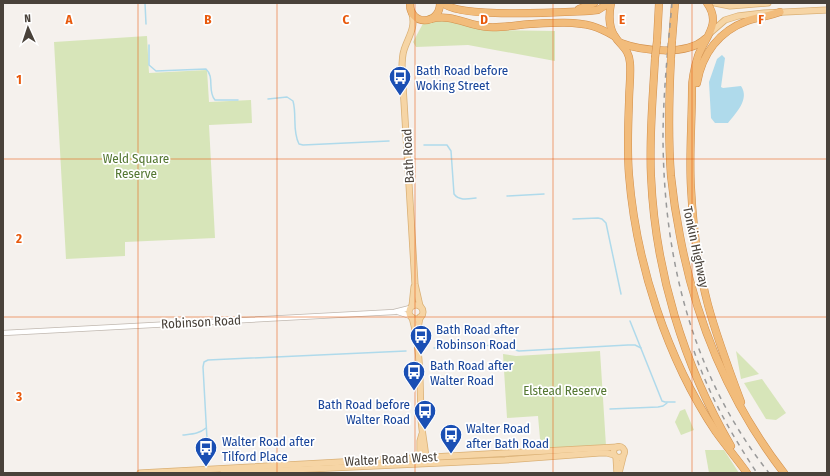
<svg xmlns="http://www.w3.org/2000/svg" width="830" height="476" font-family="'Fira Sans Condensed',sans-serif">
<style>
.green{fill:#d7e5b9}
.water{fill:#afdaeb}
.lines{fill:none;stroke-linecap:round;stroke-linejoin:round}
.stream{stroke:#afdaeb;stroke-width:1.5}
.minor-casing{stroke:#c0b8b0;stroke-width:6}
.major-casing{stroke:#dab075;stroke-width:7}
.highway-casing{stroke:#d18f4b;stroke-width:8}
.minor{stroke:#fff;stroke-width:4.5}
.major{stroke:#f6d5a5;stroke-width:5.5}
.highway{stroke:#f2bc7b;stroke-width:7}
.rail{stroke:#9a9a9a;stroke-width:1.5;stroke-dasharray:5 5;stroke-linecap:butt}
.highway-bridge-casing{stroke:#d18f4b;stroke-width:8;stroke-linecap:butt}
.highway-bridge{stroke:#f2bc7b;stroke-width:7}
.grid{fill:none;stroke:#e8590c;stroke-width:1;stroke-opacity:0.55}
.labels{text-anchor:middle;dominant-baseline:central;stroke-width:3.5;stroke-linejoin:round;paint-order:stroke}
.transit-label{font-size:13px;fill:#164399;stroke:#fff;text-anchor:start}
.street-label{font-size:13px;fill:#49423a;stroke:#fff}
.park-label{font-size:13px;fill:#547732;stroke:#fff}
.grid-label{font-size:13px;text-anchor:middle;font-weight:bold;fill:#e8590c;stroke:#fff;stroke-width:3.5;stroke-linejoin:round;paint-order:stroke}
</style>
<rect width="100%" height="100%" fill="#f5f1ed"/>
<g class="green">
<path d="M431,14l64,16 60,1v30l-87,-16 -52,2 -3,-5 14,-26z"/>
<path d="M147,36l2,37 58,-3 2,32 42,-2 1,23 -43,2 6,113 -90,4v14l-59,3 -12,-217z"/>
<path d="M600,351l6,95 -65,4 -3,-34 -31,2 -4,-64 13,2z"/>
<path d="M736,351l23,23 -18,5z"/>
<path d="M762,379l24,34 -10,7 -10,-1 -22,-36z"/>
<path d="M685,409l9,21 -13,5 -6,-13 5,-11z"/>
<path d="M705,450h19l15,23h-30z"/>
</g>
<path class="water" d="M722,55l3,3 -4,29 2,1 18,-2c9,13 -5,27 -13,37h-13l-4,-5 -2,-36 8,-23z"/>
<g class="lines">
<g class="stream">
<path d="M145,3l1,21"/>
<path d="M149,45v20l7,6 50,-2c9,8 1,22 9,31h23"/>
<path d="M268,99l19,-2 6,4c4,14 -1,30 6,43l4,1 86,-4"/>
<path d="M424,145h23l4,6 3,43c5,7 14,5 22,4"/>
<path d="M507,196l37,-2"/>
<path d="M573,219l25,-1 4,1 4,4 15,71"/>
<path d="M630,321l32,80 3,1h10"/>
<path d="M434,348l64,-3 21,6 109,-6h7l6,3"/>
<path d="M610,409l48,-2 5,-1 4,-3"/>
<path d="M183,435c9,-1 16,-1 23,-7"/>
<path d="M208,457l-5,-90 1,-5 4,-2 198,-9"/>
</g>
<g class="minor-casing">
<g id="minor">
<path d="M398,312l12,4"/>
<path d="M3,333l391,-21 16,-4"/>
</g>
</g>
<g class="major-casing">
<g id="major">
<path d="M715,3l15,3 38,-3"/>
<path d="M412,14c4,14 -4,23 -8,36 -2,6 -2,12 -2,19l13,215 5,22"/>
<path d="M710,33l15,-13 13,-4 26,-3 63,-3"/>
<circle cx="416" cy="312" r="7"/>
<path d="M412,306l2,-19"/>
<path d="M412,317c9,33 8,69 9,102 1,14 4,27 5,40"/>
<path d="M417,334l3,-17"/>
<circle cx="619" cy="452" r="5.5"/>
<path d="M616,457l1,16"/>
<path d="M420,459v-18l2,-7"/>
<path d="M140,473l478,-26"/>
<path d="M223,473l282,-13 94,-7h8l7,2"/>
<path d="M619,473l4,-16"/>
</g>
</g>
<g class="highway-casing">
<g id="highway">
<path d="M410,3c-1,23 30,23 30,0"/>
<path d="M443,3c16,16 119,9 146,8l9,-1 11,-7"/>
<path d="M611,3c-2,11 -3,22 3,32 6,11 15,13 16,28 1,13 -1,26 -1,39 -1,24 -2,48 0,73 7,88 38,184 87,257 10,14 21,27 31,41"/>
<path d="M707,3c15,21 -2,34 -9,53 -3,10 -6,22 -6,33 0,33 -3,66 -1,99 2,39 7,79 17,117 9,33 21,65 33,97"/>
<path d="M579,9l15,-6"/>
<path d="M431,19c20,-6 37,7 57,8 14,1 28,-2 42,-3 19,-1 44,-3 62,2 7,2 15,6 22,10"/>
<path d="M657,41l2,-38"/>
<path d="M672,41l3,-38"/>
<path d="M621,43c21,8 66,13 84,-4"/>
<path d="M655,58c-2,39 -6,78 -4,118 4,94 32,188 80,270"/>
<path d="M671,58c-2,39 -3,79 0,118 2,20 5,40 9,60 16,86 50,167 104,237"/>
<path d="M697,83c5,-29 22,-52 50,-62 11,-4 22,-5 33,-9"/>
</g>
</g>
<use href="#minor" class="minor"/>
<use href="#major" class="major"/>
<use href="#highway" class="highway"/>
<g class="rail">
<path d="M672,3c-4,45 -9,91 -9,136 1,121 29,237 106,334"/>
<path d="M694,351c15,44 37,83 63,122"/>
</g>
<g class="highway-bridge-casing">
<g id="highway-bridge">
<path d="M655,58l2,-17"/>
<path d="M671,58l1,-17"/>
</g>
</g>
<use href="#highway-bridge" class="highway-bridge"/>
</g>
<path class="grid" d="M138,3v470M277,3v470M415,3v470M553,3v470M692,3v470M3,159h824M3,317h824"/>
<defs>
<g id="bus-pin" transform="scale(1.15)"><path d="M0 17L-7.5 6A9.5 9.5 0 1 1 7.5 6Z" fill="#1a4fb4" stroke="#fff"/><path d="M-5-6H5V4H4V6H2V4H-2V6H-4V4H-5ZM-3.5-4V0h7V-4ZM-3.5 1.2v1.5H-2V1.2ZM2 1.2v1.5H3.5V1.2Z" fill="#fff"/></g>
</defs>
<g fill-rule="evenodd">
<use href="#bus-pin" x="400" y="77"/>
<use href="#bus-pin" x="421" y="336"/>
<use href="#bus-pin" x="414" y="372"/>
<use href="#bus-pin" x="425" y="411"/>
<use href="#bus-pin" x="451" y="435"/>
<use href="#bus-pin" x="206" y="448"/>
</g>
<g class="labels">
<g class="transit-label">
<text x="416" y="70">Bath Road before<tspan x="416" dy="15">Woking Street</tspan></text>
<text x="436" y="329">Bath Road after<tspan x="436" dy="15">Robinson Road</tspan></text>
<text x="430" y="365">Bath Road after<tspan x="430" dy="15">Walter Road</tspan></text>
<text x="410" y="404" text-anchor="end">Bath Road before<tspan x="410" dy="15">Walter Road</tspan></text>
<text x="466" y="428">Walter Road<tspan x="466" dy="15">after Bath Road</tspan></text>
<text x="222" y="441">Walter Road after<tspan x="222" dy="15">Tilford Place</tspan></text>
</g>
<g class="street-label">
<text transform="translate(408 156) rotate(-93)">Bath Road</text>
<text transform="translate(696 247) rotate(78)">Tonkin Highway</text>
<text transform="translate(201 322) rotate(-3)">Robinson Road</text>
<text transform="translate(391 459) rotate(-3)">Walter Road West</text>
</g>
<g class="park-label">
<text x="136" y="158">Weld Square<tspan x="136" dy="15">Reserve</tspan></text>
<text x="565" y="390">Elstead Reserve</text>
</g>
</g>
<g class="grid-label">
<text x="69" y="24">A</text>
<text x="208" y="24">B</text>
<text x="346" y="24">C</text>
<text x="484" y="24">D</text>
<text x="622" y="24">E</text>
<text x="761" y="24">F</text>
<text x="19" y="84">1</text>
<text x="19" y="243">2</text>
<text x="19" y="401">3</text>
</g>
<rect width="830" height="476" fill="none" stroke="#49423a" stroke-width="8"/>
<g transform="translate(28 28) rotate(357)" stroke="#ffffff" stroke-width="3" paint-order="stroke">
<path d="M0-3L7 15L0 10L-7 15Z" fill="#49423a"/>
<text y="-6" font-size="11" font-weight="bold" text-anchor="middle" fill="#49423a">N</text>
</g>
</svg>
